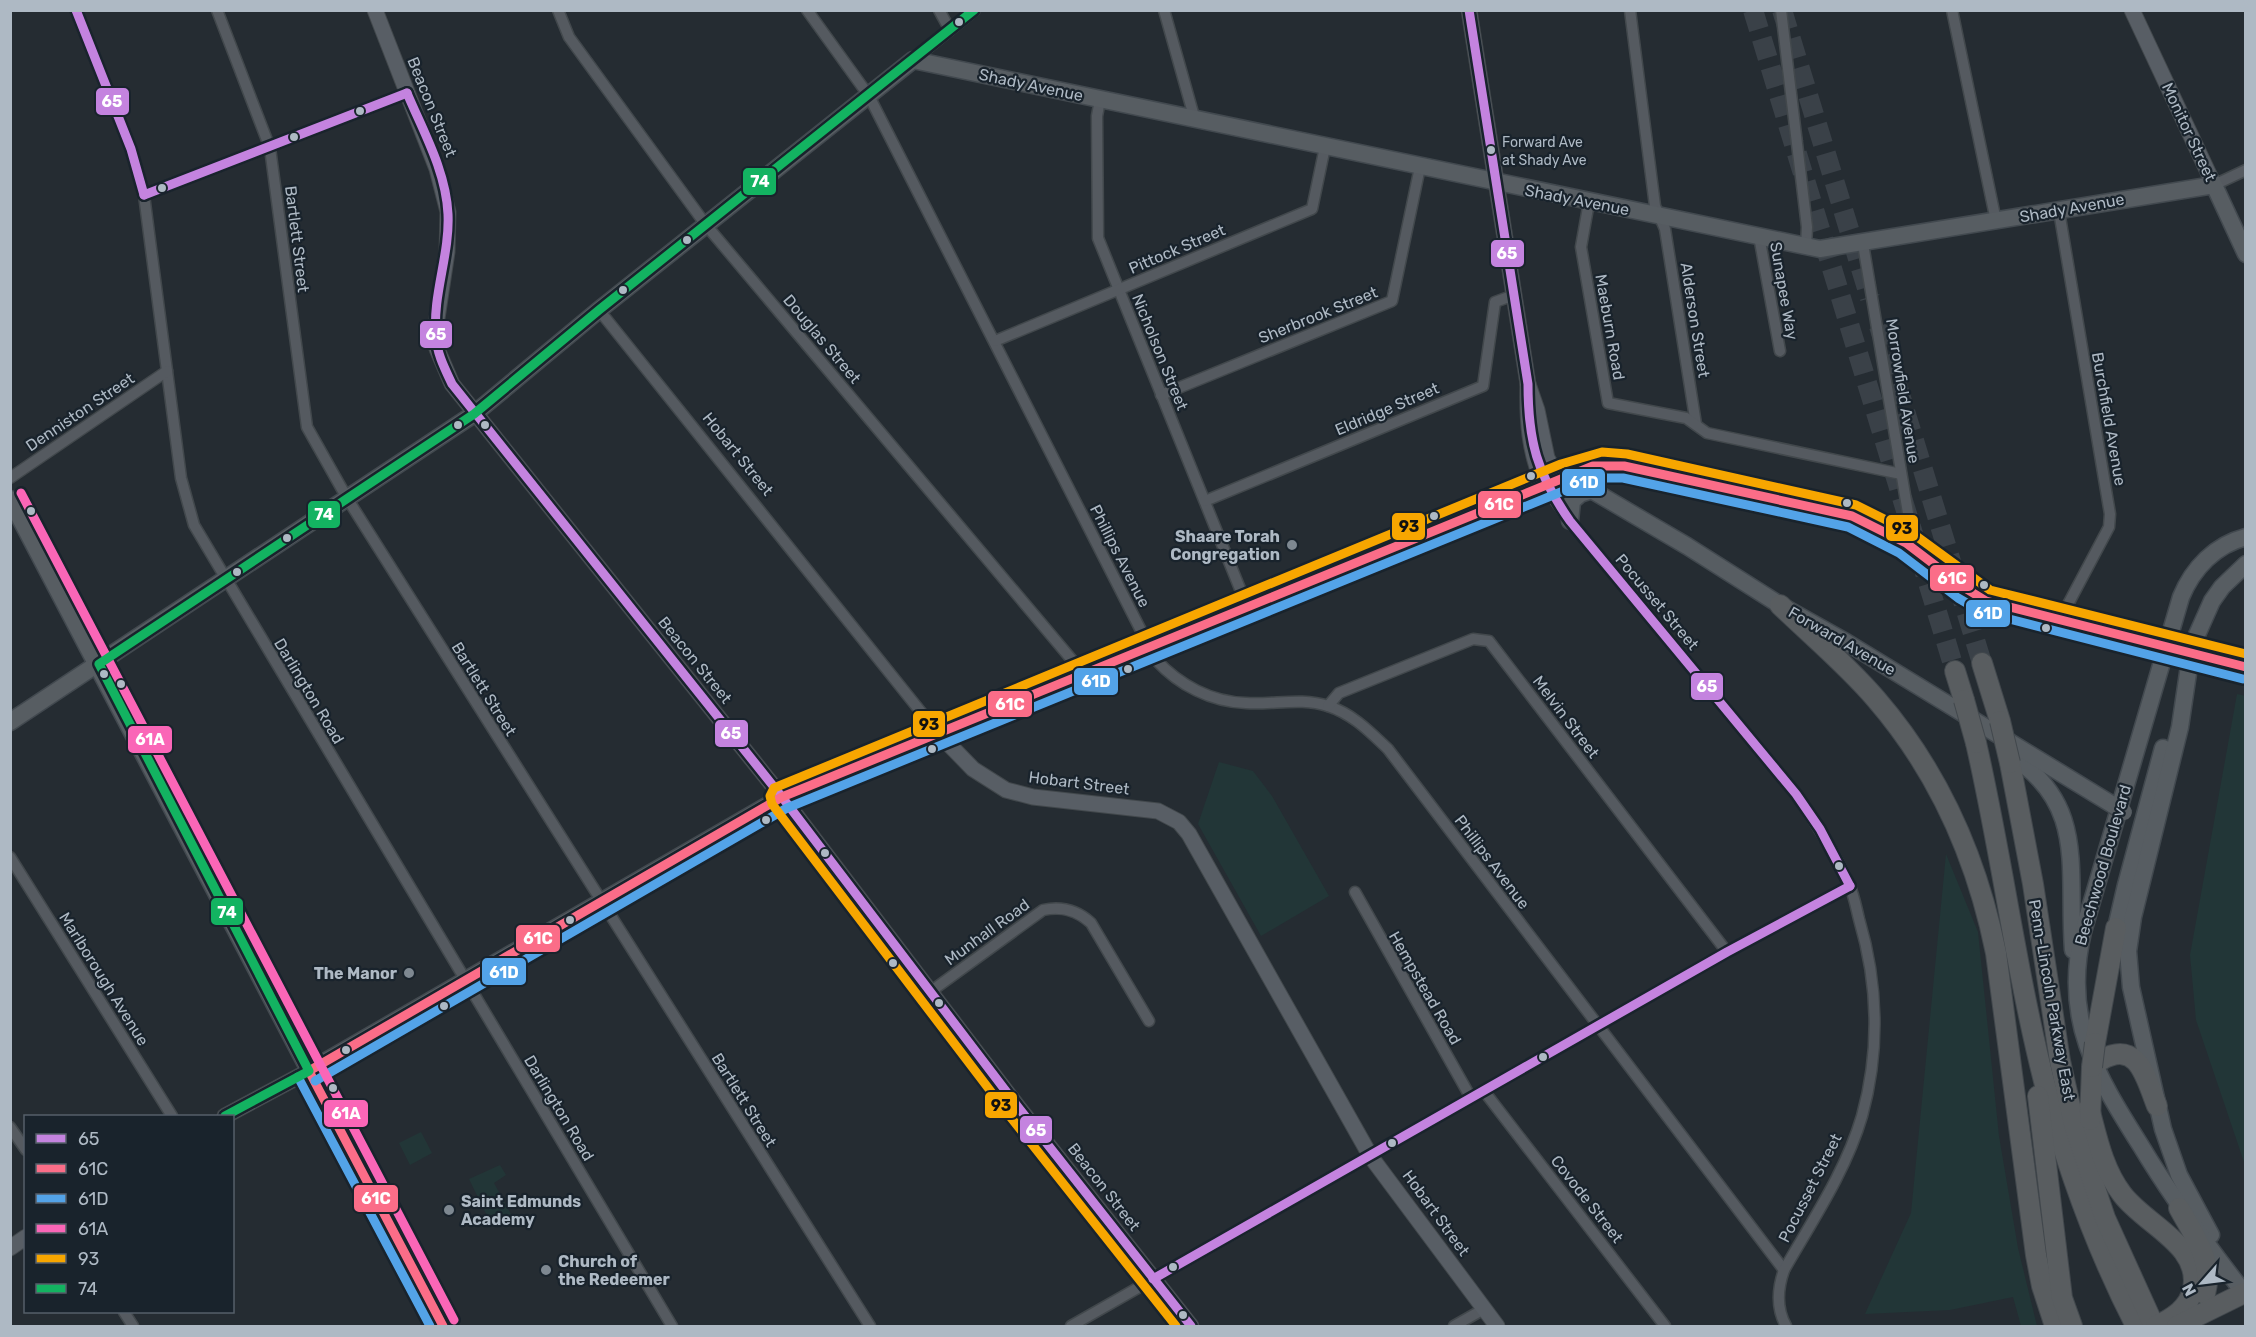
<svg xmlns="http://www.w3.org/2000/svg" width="2256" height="1337" font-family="Rubik,sans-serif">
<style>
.green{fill:#223637}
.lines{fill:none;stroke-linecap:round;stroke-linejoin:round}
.highway-tunnel{stroke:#3a4148;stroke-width:20;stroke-dasharray:20 10;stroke-linecap:butt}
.street-casing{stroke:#42484c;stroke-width:13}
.secondary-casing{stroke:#42484c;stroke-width:17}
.primary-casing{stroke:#42494f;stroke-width:19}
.highway-casing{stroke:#42484d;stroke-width:22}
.street{stroke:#555a60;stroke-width:10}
.secondary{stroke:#585e65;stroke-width:15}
.primary{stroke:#575d62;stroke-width:16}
.highway{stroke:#595d60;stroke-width:20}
.secondary-bridge-casing{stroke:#42484c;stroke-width:17;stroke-linecap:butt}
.primary-bridge-casing{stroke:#42494f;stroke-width:19;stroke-linecap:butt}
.highway-bridge-casing{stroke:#42484d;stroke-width:22;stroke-linecap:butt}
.secondary-bridge{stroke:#585e65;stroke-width:15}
.primary-bridge{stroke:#575d62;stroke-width:16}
.highway-bridge{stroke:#595d60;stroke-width:20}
.bus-1-casing{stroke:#19232c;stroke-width:14}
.bus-2-casing{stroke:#19232c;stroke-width:14}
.bus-3-casing{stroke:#19232c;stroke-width:14}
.bus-4-casing{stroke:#19232c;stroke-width:14}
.bus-5-casing{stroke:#19232c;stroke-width:14}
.bus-6-casing{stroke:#19232c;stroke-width:14}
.bus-1{stroke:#c483df;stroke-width:9}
.bus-2{stroke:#fb6d88;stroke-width:9}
.bus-3{stroke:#53a3e8;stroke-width:9}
.bus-4{stroke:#fa66b7;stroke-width:9}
.bus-5{stroke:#f7a600;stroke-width:9}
.bus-6{stroke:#13b361;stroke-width:9}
.bus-dot{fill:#aeb9c4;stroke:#19232c;stroke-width:2}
.poi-dot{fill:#7e8891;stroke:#19232c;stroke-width:2}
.labels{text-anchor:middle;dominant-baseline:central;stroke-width:4.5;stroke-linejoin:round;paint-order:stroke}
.bus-label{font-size:14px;fill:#aeb9c4;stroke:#19232c;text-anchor:start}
.street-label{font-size:16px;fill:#aeb9c4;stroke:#19232c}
.poi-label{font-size:16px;font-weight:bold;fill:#aeb9c4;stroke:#19232c;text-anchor:end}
.line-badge{stroke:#19232c;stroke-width:2}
.badge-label{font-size:16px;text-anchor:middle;font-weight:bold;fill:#fff}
.pale-badge-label{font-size:16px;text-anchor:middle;font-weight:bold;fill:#111}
</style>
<rect width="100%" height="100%" fill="#252c32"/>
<g class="green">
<path d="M2237,694l9,2 -1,469 -49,-145 -6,-65z"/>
<path d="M1219,762l34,9 19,25 57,100 -68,40 -63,-112z"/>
<path d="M1946,854l32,78 21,204 19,112 19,78h-16l-8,-29 -63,13 -85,4 46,-101z"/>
<path d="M421,1132l11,21 -22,12 -11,-22z"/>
<path d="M500,1165l6,10 -12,8 19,35 -5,4 -7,-4 -10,6 -22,-45z"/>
</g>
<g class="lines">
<g class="highway-tunnel">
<path d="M1753,10l202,661"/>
<path d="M1782,10l88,288"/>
<path d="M1879,326l103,337"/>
</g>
<g class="street-casing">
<g id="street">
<path d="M76,10l55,139 13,46 37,283 13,47 478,801"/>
<path d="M217,10l53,138 37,279 40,71 523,828"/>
<path d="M558,10l11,27 137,188 377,448"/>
<path d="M807,10l62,86 287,564c23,25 55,42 90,43 28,2 55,-6 82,3 25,8 42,26 60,43l396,521"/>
<path d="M939,10l11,20"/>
<path d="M1164,10l31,110"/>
<path d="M1630,10l25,196 10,23 31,195"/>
<path d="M1781,10l26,217 -1,20"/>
<path d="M1952,10l44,211"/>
<path d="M913,60l62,-50"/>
<path d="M1100,100l-3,16 1,122 149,368"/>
<path d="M2214,185l32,-15"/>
<path d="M144,195l263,-102"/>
<path d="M1589,202l-8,45 27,156 78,15 21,15 194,41"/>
<path d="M2059,211l51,303 -1,13 -44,83 -3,12"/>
<path d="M1759,236l21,115"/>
<path d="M1863,244l45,269 -2,31"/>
<path d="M599,310l338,422"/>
<path d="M995,341l317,-132 13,-62"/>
<path d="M1161,395l231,-94 28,-134"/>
<path d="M10,478l157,-107"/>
<path d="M1544,485l26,36 226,273c20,29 38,58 53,90 5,11 7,23 10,35 19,64 21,132 3,197 -16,55 -50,105 -78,154 -7,20 -8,38 2,56"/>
<path d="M1205,501l278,-115 12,-84 19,-7"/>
<path d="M1328,706l11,-13 134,-54 16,2 238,311"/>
<path d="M10,857l162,259"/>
<path d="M1355,892l116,206"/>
<path d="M930,992l113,-82c19,-4 34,0 48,13l58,98"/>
<path d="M1484,1091l181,235"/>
<path d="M10,1127l16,23"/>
<path d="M124,1312l9,14"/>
<path d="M1071,1326l656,-374 123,-66"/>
<path d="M1454,1326l30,-17"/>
</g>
</g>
<g class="secondary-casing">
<g id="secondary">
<path d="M375,10l62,159 11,43 -1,40 -11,73 1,24 15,35 330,413 236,310 173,219"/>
<path d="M1469,10l59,374c-1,35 1,69 16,101"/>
<path d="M2132,10l82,175"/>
<path d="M1528,384l9,26 10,48 4,7 15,10 27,-9 21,-2 238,52 28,12 26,16 50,40 30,17 102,26"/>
<path d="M2229,664l17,3"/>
<path d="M937,732l36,37 33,21 27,7 125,14 21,11 10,12 182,323 126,169"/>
<path d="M225,1116l84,-45"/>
<path d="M10,1248l16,-11"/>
</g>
</g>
<g class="primary-casing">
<g id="primary">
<path d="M10,499l433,827"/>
<path d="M1570,521l2,-20 8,-7 12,-4"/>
<path d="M10,722l464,-308 125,-104 314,-250 907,189 394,-64 32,69"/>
<path d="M2008,754c80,49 59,114 65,196"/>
<path d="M2116,941v-13l10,-43 37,-137"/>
<path d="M309,1071l473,-274 784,-322 121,71 93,59 66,37 267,163"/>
<path d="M2211,1235l-32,-60 -16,-46 -32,-142 -3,-36 5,-34 47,-190 12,-81 20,-45 10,-14 24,-23"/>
<path d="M2244,1293c-37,-48 -72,-95 -103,-147 -45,-71 -79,-127 -58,-214l98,-335c12,-29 34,-52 65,-60"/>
</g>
</g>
<g class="highway-casing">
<g id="highway">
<path d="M1780,605c32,31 67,60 96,94 63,73 101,160 120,254l40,302 6,31 13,40"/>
<path d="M1982,663l18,58"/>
<path d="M1955,671l9,29"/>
<path d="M1976,743c26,113 40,229 69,342 22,83 52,165 91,241"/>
<path d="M2010,763l23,121 27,177 15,67 30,90 49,108"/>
<path d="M2095,1043l21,-115"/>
<path d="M2101,1060c38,-21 45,19 56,46"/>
<path d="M2038,1096l24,202 10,28"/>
<path d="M2089,1108c8,30 14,61 33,86 23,31 80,51 71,95 -4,19 -20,29 -37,37"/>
<path d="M2090,1120l2,-53"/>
<path d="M2179,1208c15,28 35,53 26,86"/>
<path d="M2177,1326l67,-33"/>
</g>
</g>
<use href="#street" class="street"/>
<use href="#secondary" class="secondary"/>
<use href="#primary" class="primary"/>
<use href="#highway" class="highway"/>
<g class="secondary-bridge-casing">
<path id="secondary-bridge" d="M2088,627l141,37"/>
</g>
<g class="primary-bridge-casing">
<path id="primary-bridge" d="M2113,805l11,7"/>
</g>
<g class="highway-bridge-casing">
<g id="highway-bridge">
<path d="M1964,700l12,43"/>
<path d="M2000,721l10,42"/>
<path d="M2092,1067l3,-24"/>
</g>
</g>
<use href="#secondary-bridge" class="secondary-bridge"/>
<use href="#primary-bridge" class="primary-bridge"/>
<use href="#highway-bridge" class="highway-bridge"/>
<g class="bus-1-casing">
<g id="bus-1">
<path d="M76,10l55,139 13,46"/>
<path d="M1469,10l59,374c0,57 9,90 42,137l226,273 24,35 30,57"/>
<path d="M407,93c16,38 39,78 41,121 2,41 -16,81 -12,123 1,17 9,32 16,47l330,413 236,310 173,219"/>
<path d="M144,195l263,-102"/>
<path d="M1153,1279l574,-327 123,-66"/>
</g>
</g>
<g class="bus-2-casing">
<g id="bus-2">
<path d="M309,1071l473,-274 811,-331h31l228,50 54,27 59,45 21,13 260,66"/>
<path d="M309,1071l134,255"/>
</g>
</g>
<g class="bus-3-casing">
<g id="bus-3">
<path d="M298,1077l132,249"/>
<path d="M315,1081l472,-273 808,-330h28l225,49 51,26 59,45 24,14 261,67"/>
</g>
</g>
<g class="bus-4-casing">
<path id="bus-4" d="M21,493l433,827"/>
</g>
<g class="bus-5-casing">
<path id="bus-5" d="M1176,1326l-168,-212 -236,-310 -2,-8 4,-8 787,-324 41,-12 25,2 229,51 56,28 78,57 256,64"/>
</g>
<g class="bus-6-casing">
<path id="bus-6" d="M225,1116l84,-45 -210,-407 375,-250 125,-104 375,-300"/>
</g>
<use href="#bus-1" class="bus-1"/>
<use href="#bus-2" class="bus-2"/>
<use href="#bus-3" class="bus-3"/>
<use href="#bus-4" class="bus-4"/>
<use href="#bus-5" class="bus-5"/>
<use href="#bus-6" class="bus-6"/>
</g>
<g class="bus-dot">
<circle cx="959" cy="22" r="5"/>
<circle cx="360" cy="111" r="5"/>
<circle cx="294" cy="137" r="5"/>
<circle cx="1491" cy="150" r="5"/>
<circle cx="162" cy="188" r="5"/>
<circle cx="687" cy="240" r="5"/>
<circle cx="623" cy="290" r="5"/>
<circle cx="458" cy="425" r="5"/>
<circle cx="485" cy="425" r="5"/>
<circle cx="1531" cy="476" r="5"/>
<circle cx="1847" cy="503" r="5"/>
<circle cx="31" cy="511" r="5"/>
<circle cx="1434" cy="516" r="5"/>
<circle cx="287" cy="538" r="5"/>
<circle cx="237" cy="572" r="5"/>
<circle cx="1984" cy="585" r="5"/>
<circle cx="2046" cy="628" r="5"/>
<circle cx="1128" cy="669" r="5"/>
<circle cx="104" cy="674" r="5"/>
<circle cx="121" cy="684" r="5"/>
<circle cx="932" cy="749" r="5"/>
<circle cx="766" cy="820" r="5"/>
<circle cx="825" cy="853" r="5"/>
<circle cx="1839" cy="866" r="5"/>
<circle cx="570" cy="920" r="5"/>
<circle cx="893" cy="963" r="5"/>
<circle cx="939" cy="1003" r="5"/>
<circle cx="444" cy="1006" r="5"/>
<circle cx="346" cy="1050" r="5"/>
<circle cx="1543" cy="1057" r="5"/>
<circle cx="333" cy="1088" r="5"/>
<circle cx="1392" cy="1143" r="5"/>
<circle cx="1173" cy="1267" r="5"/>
<circle cx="1183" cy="1315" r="5"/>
</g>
<g class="poi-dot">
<circle cx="1292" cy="545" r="6"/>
<circle cx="409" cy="973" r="6"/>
<circle cx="449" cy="1210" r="6"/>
<circle cx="546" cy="1270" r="6"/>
</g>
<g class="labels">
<g class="bus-label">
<text x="1502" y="142">Forward Ave<tspan x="1502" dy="18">at Shady Ave</tspan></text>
</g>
<g class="street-label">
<text transform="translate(1031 85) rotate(12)">Shady Avenue</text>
<text transform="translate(432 107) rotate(68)">Beacon Street</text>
<text transform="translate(2189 132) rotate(65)">Monitor Street</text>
<text transform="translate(1577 200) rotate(11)">Shady Avenue</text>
<text transform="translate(2072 208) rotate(-10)">Shady Avenue</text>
<text transform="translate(297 239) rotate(83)">Bartlett Street</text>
<text transform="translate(1177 249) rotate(-23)">Pittock Street</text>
<text transform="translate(1784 291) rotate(80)">Sunapee Way</text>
<text transform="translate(1318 315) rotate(-22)">Sherbrook Street</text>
<text transform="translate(1695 320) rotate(81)">Alderson Street</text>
<text transform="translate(1610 327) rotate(80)">Maeburn Road</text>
<text transform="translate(822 339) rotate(50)">Douglas Street</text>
<text transform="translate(1160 352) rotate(68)">Nicholson Street</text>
<text transform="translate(1903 391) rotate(81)">Morrowfield Avenue</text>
<text transform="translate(1387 409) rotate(-23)">Eldridge Street</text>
<text transform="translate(80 412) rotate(-34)">Denniston Street</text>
<text transform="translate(2109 419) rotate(80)">Burchfield Avenue</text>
<text transform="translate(738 454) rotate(51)">Hobart Street</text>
<text transform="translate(1120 556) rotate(63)">Phillips Avenue</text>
<text transform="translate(1657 602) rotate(50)">Pocusset Street</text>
<text transform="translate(1842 641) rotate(30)">Forward Avenue</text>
<text transform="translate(695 660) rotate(51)">Beacon Street</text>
<text transform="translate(484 689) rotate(58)">Bartlett Street</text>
<text transform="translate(309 691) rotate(59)">Darlington Road</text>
<text transform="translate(1566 717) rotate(53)">Melvin Street</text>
<text transform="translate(1079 783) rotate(7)">Hobart Street</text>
<text transform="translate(1492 862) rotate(53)">Phillips Avenue</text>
<text transform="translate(2103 865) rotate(-74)">Beechwood Boulevard</text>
<text transform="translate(987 932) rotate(-36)">Munhall Road</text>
<text transform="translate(104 979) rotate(58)">Marlborough Avenue</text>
<text transform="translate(1425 988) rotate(60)">Hempstead Road</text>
<text transform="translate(2052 1000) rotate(80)">Penn-Lincoln Parkway East</text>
<text transform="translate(744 1100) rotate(58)">Bartlett Street</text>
<text transform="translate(559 1108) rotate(59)">Darlington Road</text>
<text transform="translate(1104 1187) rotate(52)">Beacon Street</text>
<text transform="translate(1810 1188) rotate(-63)">Pocusset Street</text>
<text transform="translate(1587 1199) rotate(52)">Covode Street</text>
<text transform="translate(1436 1213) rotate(54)">Hobart Street</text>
</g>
<g class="poi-label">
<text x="1280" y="536">Shaare Torah<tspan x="1280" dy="18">Congregation</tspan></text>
<text x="397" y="973">The Manor</text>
<text x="461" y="1201" text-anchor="start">Saint Edmunds<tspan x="461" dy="18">Academy</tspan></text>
<text x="558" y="1261" text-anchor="start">Church of<tspan x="558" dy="18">the Redeemer</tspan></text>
</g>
</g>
<g class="line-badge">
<rect x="95" y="87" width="35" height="29" rx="6" fill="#c483df"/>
<rect x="742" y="167" width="35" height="29" rx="6" fill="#13b361"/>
<rect x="1490" y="239" width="35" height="29" rx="6" fill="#c483df"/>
<rect x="419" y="320" width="34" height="29" rx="6" fill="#c483df"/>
<rect x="1561" y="468" width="45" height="29" rx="6" fill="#53a3e8"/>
<rect x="1477" y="490" width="45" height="29" rx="6" fill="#fb6d88"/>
<rect x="307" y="500" width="34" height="29" rx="6" fill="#13b361"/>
<rect x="1391" y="512" width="35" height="29" rx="6" fill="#f7a600"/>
<rect x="1885" y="514" width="34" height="28" rx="6" fill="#f7a600"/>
<rect x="1929" y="564" width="46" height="28" rx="6" fill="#fb6d88"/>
<rect x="1965" y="599" width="46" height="29" rx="6" fill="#53a3e8"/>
<rect x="1073" y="667" width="46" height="29" rx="6" fill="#53a3e8"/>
<rect x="1690" y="672" width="34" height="29" rx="6" fill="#c483df"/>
<rect x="987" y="690" width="46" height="28" rx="6" fill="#fb6d88"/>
<rect x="912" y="710" width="34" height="28" rx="6" fill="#f7a600"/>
<rect x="714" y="719" width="35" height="29" rx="6" fill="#c483df"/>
<rect x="127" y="725" width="46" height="29" rx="6" fill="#fa66b7"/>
<rect x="210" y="897" width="34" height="29" rx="6" fill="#13b361"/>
<rect x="515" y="924" width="46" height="29" rx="6" fill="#fb6d88"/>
<rect x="481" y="957" width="46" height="29" rx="6" fill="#53a3e8"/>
<rect x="984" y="1091" width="34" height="28" rx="6" fill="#f7a600"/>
<rect x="323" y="1099" width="46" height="29" rx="6" fill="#fa66b7"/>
<rect x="1019" y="1115" width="34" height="29" rx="6" fill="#c483df"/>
<rect x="353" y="1184" width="46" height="29" rx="6" fill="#fb6d88"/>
</g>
<g class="badge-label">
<text x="112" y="107">65</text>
<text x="760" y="187">74</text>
<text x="1507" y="259">65</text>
<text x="436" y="340">65</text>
<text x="1584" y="488">61D</text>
<text x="1499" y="510">61C</text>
<text x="324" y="520">74</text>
<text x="1952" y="584">61C</text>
<text x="1988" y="619">61D</text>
<text x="1096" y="687">61D</text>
<text x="1707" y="692">65</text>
<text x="1010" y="710">61C</text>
<text x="731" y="739">65</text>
<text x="150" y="745">61A</text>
<text x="227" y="918">74</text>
<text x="538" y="944">61C</text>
<text x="504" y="978">61D</text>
<text x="346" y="1119">61A</text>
<text x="1036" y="1136">65</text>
<text x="376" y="1204">61C</text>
</g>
<g class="pale-badge-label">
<text x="1409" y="532">93</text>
<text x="1902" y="534">93</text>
<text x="929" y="730">93</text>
<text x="1001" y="1111">93</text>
</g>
<rect width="2256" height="1337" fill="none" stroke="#aeb9c4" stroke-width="24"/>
<rect x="24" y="1115" width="210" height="198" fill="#19232c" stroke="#555f69" stroke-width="1.5"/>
<rect x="36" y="1134" width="30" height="9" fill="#c483df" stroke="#555f69" stroke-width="1.5"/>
<text x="78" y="1145" font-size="18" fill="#aeb9c4">65</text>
<rect x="36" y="1164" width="30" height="9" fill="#fb6d88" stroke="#555f69" stroke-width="1.5"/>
<text x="78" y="1175" font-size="18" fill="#aeb9c4">61C</text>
<rect x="36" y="1194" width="30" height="9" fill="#53a3e8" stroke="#555f69" stroke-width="1.5"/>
<text x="78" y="1205" font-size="18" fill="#aeb9c4">61D</text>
<rect x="36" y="1224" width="30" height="9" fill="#fa66b7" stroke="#555f69" stroke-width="1.5"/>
<text x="78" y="1235" font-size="18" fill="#aeb9c4">61A</text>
<rect x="36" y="1254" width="30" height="9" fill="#f7a600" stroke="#555f69" stroke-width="1.5"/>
<text x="78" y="1265" font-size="18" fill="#aeb9c4">93</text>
<rect x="36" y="1284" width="30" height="9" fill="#13b361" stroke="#555f69" stroke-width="1.5"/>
<text x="78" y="1295" font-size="18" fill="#aeb9c4">74</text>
<g transform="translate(2202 1283) rotate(242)" stroke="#19232c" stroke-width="4.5" paint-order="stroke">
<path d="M0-4.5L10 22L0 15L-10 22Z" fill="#aeb9c4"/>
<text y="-9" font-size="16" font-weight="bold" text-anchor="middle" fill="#aeb9c4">N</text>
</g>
</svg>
